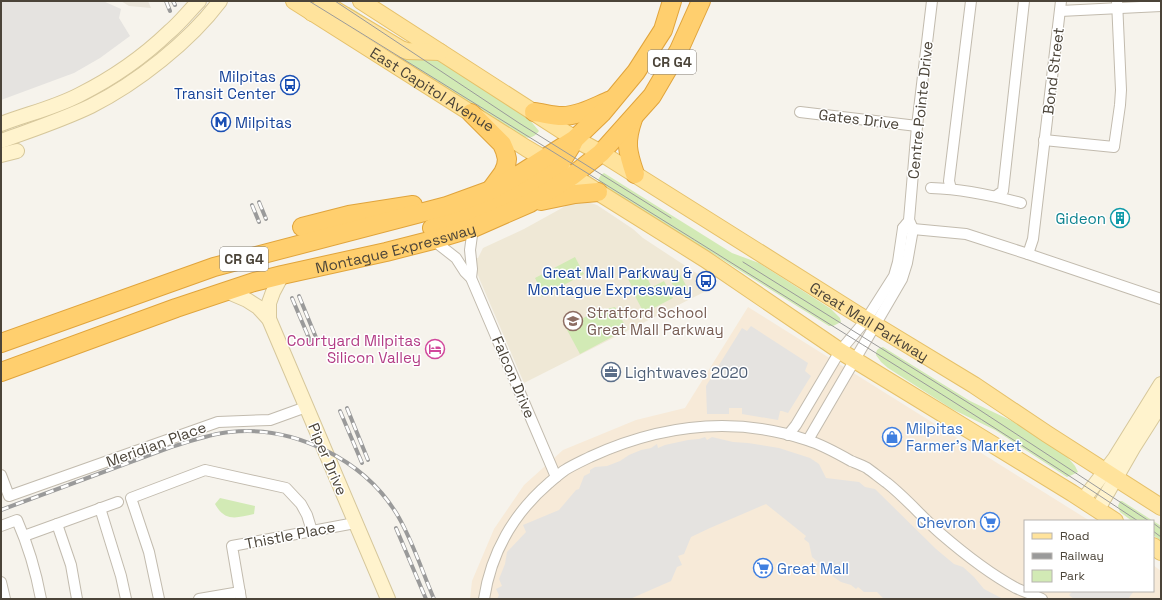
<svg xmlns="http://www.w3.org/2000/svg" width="1162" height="600" font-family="'Space Grotesk',sans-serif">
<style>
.residential{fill:#eae5da}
.commercial{fill:#f7ead8}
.education{fill:#efe8d6}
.green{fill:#d2eab5}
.parking{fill:#e5e3e0}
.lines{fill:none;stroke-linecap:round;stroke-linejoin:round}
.street-casing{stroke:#c2bbae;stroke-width:12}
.secondary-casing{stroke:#d6c79b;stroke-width:16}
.primary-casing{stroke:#e6c16a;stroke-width:18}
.highway-casing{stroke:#e0a43c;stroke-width:20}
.street{stroke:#fff;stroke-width:10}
.secondary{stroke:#fff3cd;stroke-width:14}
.primary{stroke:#ffe39c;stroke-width:16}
.highway{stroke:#ffcf6e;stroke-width:18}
.tram{stroke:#9a9a9a;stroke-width:1}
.rail-casing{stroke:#9a9a9a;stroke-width:4}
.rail{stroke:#fff;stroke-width:2.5;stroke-dasharray:8;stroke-linecap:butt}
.labels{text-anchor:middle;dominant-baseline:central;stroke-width:3;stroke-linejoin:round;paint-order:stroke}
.shield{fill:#fff;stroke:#817c74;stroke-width:1}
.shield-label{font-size:14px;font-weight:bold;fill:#4b4439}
.street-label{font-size:15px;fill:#4b4439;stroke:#fff}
.transit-label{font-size:15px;fill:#164399;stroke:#fff;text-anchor:end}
.culture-label{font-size:15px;fill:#0d838f;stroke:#fff;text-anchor:end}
.education-label{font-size:15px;fill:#785e54;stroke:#fff;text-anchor:start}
.hotel-label{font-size:15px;fill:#b23c85;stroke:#fff;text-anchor:end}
.service-label{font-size:15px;fill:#4e5e75;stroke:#fff;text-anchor:start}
.shop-label{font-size:15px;fill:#366cbe;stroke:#fff;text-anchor:start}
</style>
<rect width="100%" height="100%" fill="#f6f3ec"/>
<path class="residential" d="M121,1h27l3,7 -22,-2z"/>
<path class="commercial" d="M748,307l342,214h-65v70h128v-26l8,6v28h-691l2,-18 22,-52 30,-44 39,-35 73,-30 49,-12z"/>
<path class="education" d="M584,201l13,4 36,24 10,9 73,48 -192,97 -45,-105 -4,-11v-9h3l5,-10 41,-19 47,-26z"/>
<g class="green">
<path d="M346,7h3l7,4 58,39 29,13 76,48 10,8 10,12c-6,8 -12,8 -20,4l-184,-117z"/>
<path d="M604,173l128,80 27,10 33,21 39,25 9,9 1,4 -8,4h-4l-122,-76 -21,-11 -82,-52 -6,-7 3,-5z"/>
<path d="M575,257l9,17 -42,23 -3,-6 2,-1 -6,-12z"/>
<path d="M677,269l11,20 -10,6 -11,-21z"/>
<path d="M644,271l7,15 -15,8 -8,-15z"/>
<path d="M664,281l9,17 -29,15 -9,-17z"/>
<path d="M615,307l12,22 -47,25 -14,-26 28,-16z"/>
<path d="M883,347l87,54 42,20 17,9 35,23 11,13 3,6 -6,3 -5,2 -72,-47 -43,-21 -64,-41 -7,-6 -5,-7c0,-5 2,-7 7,-8z"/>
<path d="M220,498l35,8 -1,8c-18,4 -29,8 -39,-10z"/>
<path d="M1120,501h2l39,25v15l-8,-6v-14h-21l-12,-9 -2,-6z"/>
</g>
<g class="parking">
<path d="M1,1h102l18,8 -2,9 11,18 -30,22 -26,15 -73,27z"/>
<path d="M751,326l57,37 -3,8 6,5 -23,37 -6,-2h-2l-2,9 -36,-6v-6h-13v6h-22l-1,-28 36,-58 5,3z"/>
<path d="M705,437l2,3 5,-3 21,5 15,1 31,5 31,10 9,6 7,14 33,4 6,5 10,2 61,60 18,15 9,3 11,10 10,12 19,10h-119l-7,-7h-13l-6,-5 -2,2 -5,-4 -10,-3 -25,-17 2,-3 -6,-5 -3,-14 -5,-4 2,-3 -40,-32 -56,24 -19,9 -7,17 -6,2 4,9 -5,2 -6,14 -41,18h-133l2,-4 -3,-6 6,-3 -3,-7 6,-15 2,-12 19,-20 -3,-7 36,-15 17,-20 3,-1 5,-13 6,-3v-3l5,-3 12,-1 13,-5 9,-6 12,-5 10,-2 6,-4 1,4 7,-3 23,-5 11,-1z"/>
<path d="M1073,591h61l-6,8h-54l-5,-4z"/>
</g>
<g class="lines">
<g class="street-casing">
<g id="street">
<path d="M1060,11l101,-5"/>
<path d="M800,112l117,14"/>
<path d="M1044,140l70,7 6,-42 1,-15 -4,-89"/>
<path d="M931,188c31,1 60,7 90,15"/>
<path d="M951,189l-2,-8 22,-180"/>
<path d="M996,196l7,-5 21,-190"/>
<path d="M903,228l10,1 53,5 62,20 5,-15 28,-238"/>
<path d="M433,240l23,18 9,14 6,6 85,199"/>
<path d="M1028,254l133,45"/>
<path d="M471,278l1,-9 -2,-19 3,-22"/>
<path d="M788,435l8,-10 44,-74 26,-31 28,-44 4,-14 5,-34 4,-5"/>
<path d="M808,440l94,-161 5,-16 6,-34 -4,-9 8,-94 15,-125"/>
<path d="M1,475l8,21 209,-74 52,-2 36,-13"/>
<path d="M100,508l21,68 5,23"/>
<path d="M57,524l14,41 6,34"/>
<path d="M1,526l16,-6c11,25 19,52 24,79"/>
<path d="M24,536l94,-34"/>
<path d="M1,582l4,17"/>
<path d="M159,599l-10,-47 -18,-54 74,-28 81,18 15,16 6,11 5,16"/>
<path d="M199,599l41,-7"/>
<path d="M241,599l-9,-53 123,-23"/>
<path d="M484,599c7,-46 30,-86 65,-116 5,-4 10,-9 16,-13 8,-5 17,-9 25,-13 70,-32 142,-42 217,-17 16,5 30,13 44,21 5,2 11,4 16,7 7,5 13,10 20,15 19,15 35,34 53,50 22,19 50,41 76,55 9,4 18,7 26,11"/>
</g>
</g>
<g class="secondary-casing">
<g id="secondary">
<path d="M1,124c26,-10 53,-16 78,-29 32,-16 64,-38 90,-63 11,-9 20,-21 30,-31"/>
<path d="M1,141c30,-11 61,-21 90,-35 46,-23 99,-65 129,-105"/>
<path d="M1,155l16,-4"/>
<path d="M226,291l21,9 11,7 11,12 119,280"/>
<path d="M269,319v-16l4,-11 9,-17"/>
<path d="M1083,500l32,-42 46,-74"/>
<path d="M1098,509l35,-61 28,-44"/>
</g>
</g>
<g class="primary-casing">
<g id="primary">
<path id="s1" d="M294,1l232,147 32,19 147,92 135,92 232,142 43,28"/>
<path id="s2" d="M361,1l214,138 26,14 256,161 117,71 73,49 114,73"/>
<path d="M312,13c11,-7 12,-8 24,-3l65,39 6,2 33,1"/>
<path d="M1153,546l8,6"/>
</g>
</g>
<g class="highway-casing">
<g id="highway">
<path d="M534,112c9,1 19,4 28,4 17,0 34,-10 49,-16"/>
<path d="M471,113l31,31 3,7 2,8 -1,7 -3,7 -11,15"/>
<path d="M633,119c-8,23 -6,32 2,55"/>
<path d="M541,201l34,-7 23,-2"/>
<path d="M302,227l47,-12 64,-10"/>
<path d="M432,228l18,-6 38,-16 59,-31 11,-8 15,-24"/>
<path d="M1,343l213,-76 233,-61 44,-16 29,-16 55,-35 27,-26 34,-41 27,-42 9,-29"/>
<path id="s3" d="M1,372l175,-64 78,-26 28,-7 104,-23 47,-12 40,-12 57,-25 42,-27 29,-23 51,-57 27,-46 22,-49"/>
</g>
</g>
<use href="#street" class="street"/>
<use href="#secondary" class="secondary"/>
<use href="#primary" class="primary"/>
<use href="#highway" class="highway"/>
<g class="tram">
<path d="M309,1c172,106 343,212 514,319 106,66 211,132 315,201"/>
<path d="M335,1l184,122 152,95"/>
<path d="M743,262l232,145 174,114"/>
<path d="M1153,523l8,6"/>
<path d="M1153,531l8,6"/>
</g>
<g class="rail-casing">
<g id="rail">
<path d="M166,1l4,10"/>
<path d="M173,1l2,4"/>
<path d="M259,202l7,17"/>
<path d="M252,205l7,17"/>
<path d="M299,296l18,44"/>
<path d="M292,298l19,45"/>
<path d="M347,408l21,52"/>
<path d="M340,411l22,52"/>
<path d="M1,510l170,-63c20,-6 39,-13 59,-15 64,-7 135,28 168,84 15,26 24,55 36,83"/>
<path d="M396,528l30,71"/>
</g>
</g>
<use href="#rail" class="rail"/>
</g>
<defs>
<g id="bus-ring" transform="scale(1)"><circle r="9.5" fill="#fff" stroke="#1a4fb4" stroke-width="1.5"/><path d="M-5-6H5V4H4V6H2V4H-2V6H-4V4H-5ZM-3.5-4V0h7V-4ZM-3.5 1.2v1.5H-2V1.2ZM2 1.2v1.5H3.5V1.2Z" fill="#1a4fb4"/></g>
<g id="metro-ring" transform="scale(1)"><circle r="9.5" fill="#fff" stroke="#1a4fb4" stroke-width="1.5"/><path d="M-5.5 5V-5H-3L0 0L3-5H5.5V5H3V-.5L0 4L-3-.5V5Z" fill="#1a4fb4"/></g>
<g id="building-ring" transform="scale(1)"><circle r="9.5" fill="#fff" stroke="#0f9aa8" stroke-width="1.5"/><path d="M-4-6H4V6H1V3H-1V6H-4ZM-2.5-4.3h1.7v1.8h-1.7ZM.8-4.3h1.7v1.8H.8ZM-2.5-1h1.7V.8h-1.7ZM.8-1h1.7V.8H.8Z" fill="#0f9aa8"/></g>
<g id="school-ring" transform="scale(1)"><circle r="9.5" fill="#fff" stroke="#8d6e63" stroke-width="1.5"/><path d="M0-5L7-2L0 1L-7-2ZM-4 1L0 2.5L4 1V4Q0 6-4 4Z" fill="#8d6e63"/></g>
<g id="hotel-ring" transform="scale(1)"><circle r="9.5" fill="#fff" stroke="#d1479c" stroke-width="1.5"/><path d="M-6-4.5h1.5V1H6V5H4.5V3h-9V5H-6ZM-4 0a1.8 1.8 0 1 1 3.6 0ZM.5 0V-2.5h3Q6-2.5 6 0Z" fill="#d1479c"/></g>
<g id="office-ring" transform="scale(1)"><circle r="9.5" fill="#fff" stroke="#5c6f8a" stroke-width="1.5"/><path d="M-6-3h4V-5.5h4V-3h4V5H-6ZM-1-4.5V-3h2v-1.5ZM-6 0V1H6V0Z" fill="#5c6f8a"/></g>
<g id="shop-ring" transform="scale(1)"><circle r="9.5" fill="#fff" stroke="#3f7fe0" stroke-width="1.5"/><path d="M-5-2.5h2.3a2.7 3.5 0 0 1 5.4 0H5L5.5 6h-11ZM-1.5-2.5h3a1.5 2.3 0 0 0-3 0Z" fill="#3f7fe0"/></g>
<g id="supermarket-ring" transform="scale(1)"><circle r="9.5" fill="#fff" stroke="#3f7fe0" stroke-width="1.5"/><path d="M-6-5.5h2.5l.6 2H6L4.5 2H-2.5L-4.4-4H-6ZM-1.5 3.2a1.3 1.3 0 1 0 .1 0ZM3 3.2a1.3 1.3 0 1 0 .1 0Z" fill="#3f7fe0"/></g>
</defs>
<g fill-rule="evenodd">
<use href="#bus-ring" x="290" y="85"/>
<use href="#metro-ring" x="221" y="122"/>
<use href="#building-ring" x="1120" y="218"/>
<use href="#bus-ring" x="706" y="281"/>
<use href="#school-ring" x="573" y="321"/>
<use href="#hotel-ring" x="435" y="349"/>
<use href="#office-ring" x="611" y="372"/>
<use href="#shop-ring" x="892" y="437"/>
<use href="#supermarket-ring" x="990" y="522"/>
<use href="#supermarket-ring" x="763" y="568"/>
</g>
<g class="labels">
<g class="shield">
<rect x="648" y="50" width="48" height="24" rx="3"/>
<rect x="220" y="247" width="48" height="24" rx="3"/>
</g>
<g class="shield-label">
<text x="672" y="62">CR G4</text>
<text x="244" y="259">CR G4</text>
</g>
<g class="street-label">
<text transform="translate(1053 71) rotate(-83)">Bond Street</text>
<text stroke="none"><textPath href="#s1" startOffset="164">East Capitol Avenue</textPath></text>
<text transform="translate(920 110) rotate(-84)">Centre Pointe Drive</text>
<text transform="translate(859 119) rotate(7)">Gates Drive</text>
<text stroke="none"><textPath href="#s3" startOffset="414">Montague Expressway</textPath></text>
<text stroke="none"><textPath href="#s2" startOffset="601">Great Mall Parkway</textPath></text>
<text transform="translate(514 377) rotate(67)">Falcon Drive</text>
<text transform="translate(156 444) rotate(-20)">Meridian Place</text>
<text transform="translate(328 459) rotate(67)">Piper Drive</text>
<text transform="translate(290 535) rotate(-11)">Thistle Place</text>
</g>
<g class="transit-label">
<text x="276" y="76">Milpitas<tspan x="276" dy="17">Transit Center</tspan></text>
<text x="235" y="122" text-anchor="start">Milpitas</text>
<text x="692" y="272">Great Mall Parkway &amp;<tspan x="692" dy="17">Montague Expressway</tspan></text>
</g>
<g class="culture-label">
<text x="1106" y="218">Gideon</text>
</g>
<g class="education-label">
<text x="587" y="312">Stratford School<tspan x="587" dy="17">Great Mall Parkway</tspan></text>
</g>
<g class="hotel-label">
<text x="421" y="340">Courtyard Milpitas<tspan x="421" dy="17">Silicon Valley</tspan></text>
</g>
<g class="service-label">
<text x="625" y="372">Lightwaves 2020</text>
</g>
<g class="shop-label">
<text x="906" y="428">Milpitas<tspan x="906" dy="17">Farmer's Market</tspan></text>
<text x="976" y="522" text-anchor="end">Chevron</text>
<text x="777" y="568">Great Mall</text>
</g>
</g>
<rect width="1162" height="600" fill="none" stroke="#4b4439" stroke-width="4"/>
<rect x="1024" y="520" width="130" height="72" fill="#ffffff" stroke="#b7b4b0"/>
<rect x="1032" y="533" width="20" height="6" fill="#ffe39c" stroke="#b7b4b0"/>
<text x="1060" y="540" font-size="12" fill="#4b4439">Road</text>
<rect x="1032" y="553" width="20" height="6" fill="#9a9a9a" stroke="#b7b4b0"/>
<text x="1060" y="560" font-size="12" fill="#4b4439">Railway</text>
<rect x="1032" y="570" width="20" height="12" fill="#d2eab5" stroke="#b7b4b0"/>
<text x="1060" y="580" font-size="12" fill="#4b4439">Park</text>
</svg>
